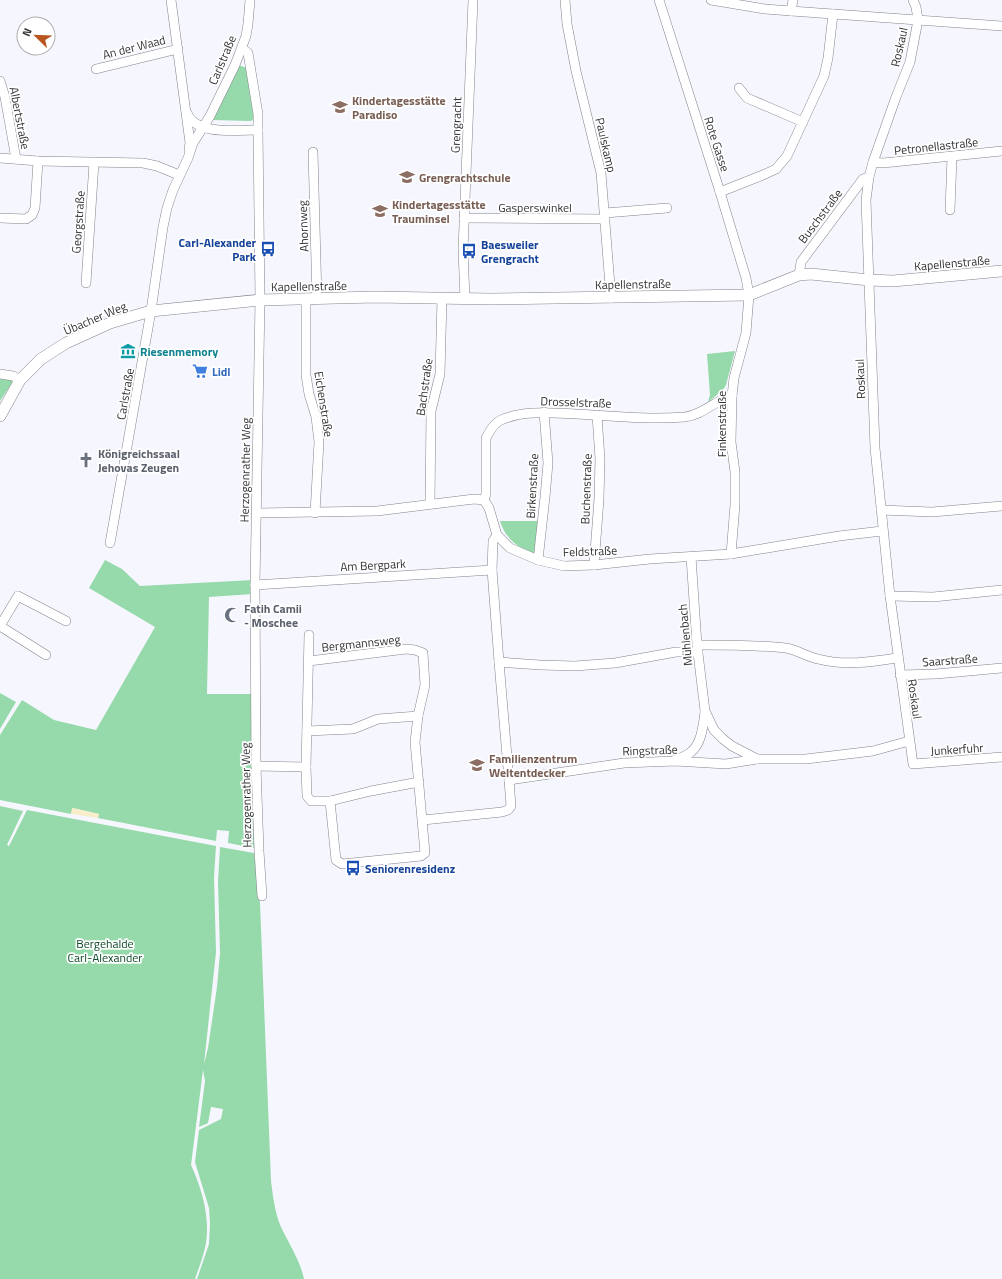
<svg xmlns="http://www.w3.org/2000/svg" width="1002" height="1279" font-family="'Titillium Web',sans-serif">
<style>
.green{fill:#96d9ab}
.sand{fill:#f8eec9}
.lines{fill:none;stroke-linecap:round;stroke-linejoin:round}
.minor-casing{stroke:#83848c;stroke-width:10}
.tertiary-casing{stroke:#83848c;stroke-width:12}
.minor{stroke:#fff;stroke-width:9}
.tertiary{stroke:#fff;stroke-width:11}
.labels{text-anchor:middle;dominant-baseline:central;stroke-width:3.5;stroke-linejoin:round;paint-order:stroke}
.street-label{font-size:12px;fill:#313235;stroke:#fff}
.education-label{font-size:12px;font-weight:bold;fill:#785e54;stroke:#fff;text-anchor:start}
.transit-label{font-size:12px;font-weight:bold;fill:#164399;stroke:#fff;text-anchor:start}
.culture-label{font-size:12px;font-weight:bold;fill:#0d838f;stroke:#fff;text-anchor:start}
.shop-label{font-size:12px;font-weight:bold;fill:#366cbe;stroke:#fff;text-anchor:start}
.worship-label{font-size:12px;font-weight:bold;fill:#5b616d;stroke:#fff;text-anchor:start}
.park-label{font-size:12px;fill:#0b4827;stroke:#fff}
</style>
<rect width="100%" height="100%" fill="#f6f7fe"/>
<g class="green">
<path d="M239,65l7,3 1,5 7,47 -4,1 -38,-1z"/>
<path d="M735,351l-9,34 -3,5 -15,12 2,-7 -3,-41z"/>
<path d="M0,379l14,1 -14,21z"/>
<path d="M500,521h40l-5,33c-17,-5 -30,-16 -35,-33z"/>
<path d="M105,560l17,9 18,17 113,-6v14l-44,3 -2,97h46v50l-5,5v11l6,4v3l-6,5v11l6,4v4l-5,4v12l6,3 2,27h-3v11l-26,-5 1,-12 -12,-1 -1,11 -118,-23 1,-4 -26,-6 -2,6 -71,-14v-65l22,-35 32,20 42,10 59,-103 -66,-39z"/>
<path d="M0,693l16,9 -16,27z"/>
<path d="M0,806l23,5 -16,34 2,1 18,-36 189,36 -2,31 2,75 -12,112 4,-16 9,-61 3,-34 -2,-71 2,-35 34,6 6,50 11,278c2,16 4,32 10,46 8,17 19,33 23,52h-107l12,-35 1,-21 -1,-15 -14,-46 4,-32 22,-11 2,-10 -12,-2 -3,16 -9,4 6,-46 -2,-11 -12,95c11,24 19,52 15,78 -2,12 -7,24 -11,36h-195z"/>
</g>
<path class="sand" d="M72,808l27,6 -1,4 -27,-4z"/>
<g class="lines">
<g class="minor-casing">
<g id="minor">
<path d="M171,0l19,143 -1,6"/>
<path d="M565,0l2,24 9,47 25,102 10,125"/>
<path d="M659,0l61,192 26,86 3,17 -3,38 -12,45 -2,18 -1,46 4,30v33l-4,49"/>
<path d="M711,0l54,9 26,2 211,15"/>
<path d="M913,0l3,7 2,13 -8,42 -14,35 -23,65 -4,15 -3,23 9,248 15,148 23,168 89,-7"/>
<path d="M791,11l2,-11"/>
<path d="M242,48l6,5 10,61v16l2,170 -5,285 1,181 3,85 3,45"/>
<path d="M96,69l82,-20"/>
<path d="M0,81l5,16 11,62"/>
<path d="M739,88l8,10 56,24"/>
<path d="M187,113c9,23 51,17 71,17"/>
<path d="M313,152l4,147"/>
<path d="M0,158l38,3 105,2 14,3 22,9"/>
<path d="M873,162l10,1 119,-12"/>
<path d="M720,192l43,-17 13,-6 11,-13 37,-80 4,-18 5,-44"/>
<path d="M950,210l2,-53"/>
<path d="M605,213l62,-5"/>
<path d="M0,218l26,1 6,-4 3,-7 3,-47"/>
<path d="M464,218l141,1"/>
<path d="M799,275l2,-13 62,-83 6,-2"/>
<path d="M86,283l8,-120"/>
<path d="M306,299v76l3,19 7,23 3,25 -4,71"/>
<path d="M465,299l-2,-49 10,-250"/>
<path d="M0,374l13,2 7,4"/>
<path d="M484,500l5,8 8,27 13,13 28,12 26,6 30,-1 56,-6 81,-5 108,-18 43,-5"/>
<path d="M484,500l2,-6v-56c3,-6 8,-15 15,-18 23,-10 50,-7 75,-6 36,2 73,6 109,3 18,-2 30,-17 47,-21"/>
<path d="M430,504l1,-93 9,-37 2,-76"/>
<path d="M881,510l51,2 70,-6"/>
<path d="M257,513l120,-2 97,-12 10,1"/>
<path d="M497,535l-4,6 -1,29 7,92"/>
<path d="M110,543l41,-232 12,-84 4,-19 6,-18 15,-32 5,-15 17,-27 25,-51 11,-29 2,-12 2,-24"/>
<path d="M691,557l6,88 8,66 9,19 9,9 9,7 25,13"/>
<path d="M538,560l7,-63 3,-34 -4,-51"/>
<path d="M594,565l5,-66 1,-40 -3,-44"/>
<path d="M255,585l237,-15"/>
<path d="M890,596l43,1 69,-7"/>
<path d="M309,635l-3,132 1,29 4,5h19l41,-10 48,-9"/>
<path d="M697,645c30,0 60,0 89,3 11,2 22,9 32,11 26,7 53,3 79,-1"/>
<path d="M698,652h-22l-61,11 -40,3 -35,-1 -41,-3 10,118 115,-17 51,-2 51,3 31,-5h49l67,-8 36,-10"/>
<path d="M46,655l-46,-29 18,-30 48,25"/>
<path d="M309,661l97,-12 9,1 8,3 2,32 -7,31 -3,26 10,111 -4,3 -79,8 -6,-4 -6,-59"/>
<path d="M900,675l36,-1 66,-6"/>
<path d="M307,731l46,-2 25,-10 40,-3"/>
<path d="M675,760c6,-2 13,-5 17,-9 10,-9 11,-26 13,-39"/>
<path d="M256,766l50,1"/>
<path d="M423,820l79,-8 6,-2 3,-4 -2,-26"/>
</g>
</g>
<g class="tertiary-casing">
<path id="tertiary" d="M0,416l20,-36 21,-21 25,-16 44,-20 41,-12 109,-11 115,-3 115,2 259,-4 50,-20 12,-1 58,6 24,1 109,-10"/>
</g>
<use href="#minor" class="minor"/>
<use href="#tertiary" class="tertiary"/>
</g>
<defs>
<g id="school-bare" transform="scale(1.2)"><path d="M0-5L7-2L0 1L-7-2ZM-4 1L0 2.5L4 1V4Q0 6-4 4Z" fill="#8d6e63" stroke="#fff" stroke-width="2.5" paint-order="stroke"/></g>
<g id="bus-bare" transform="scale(1.2)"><path d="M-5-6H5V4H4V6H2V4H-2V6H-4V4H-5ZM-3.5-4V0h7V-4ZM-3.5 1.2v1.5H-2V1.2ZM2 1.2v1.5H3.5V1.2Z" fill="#1a4fb4" stroke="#fff" stroke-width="2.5" paint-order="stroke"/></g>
<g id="museum-bare" transform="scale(1.2)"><path d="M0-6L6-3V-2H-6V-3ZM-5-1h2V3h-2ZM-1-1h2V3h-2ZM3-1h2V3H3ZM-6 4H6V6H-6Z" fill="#0f9aa8" stroke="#fff" stroke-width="2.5" paint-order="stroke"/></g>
<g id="supermarket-bare" transform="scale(1.2)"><path d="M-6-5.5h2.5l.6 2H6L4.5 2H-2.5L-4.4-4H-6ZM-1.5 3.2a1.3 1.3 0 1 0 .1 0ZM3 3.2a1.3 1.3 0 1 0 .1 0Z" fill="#3f7fe0" stroke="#fff" stroke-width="2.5" paint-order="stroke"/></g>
<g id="church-bare" transform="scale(1.2)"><path d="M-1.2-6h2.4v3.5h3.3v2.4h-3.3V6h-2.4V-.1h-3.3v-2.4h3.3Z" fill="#6b7280" stroke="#fff" stroke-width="2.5" paint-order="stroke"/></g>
<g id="mosque-bare" transform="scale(1.2)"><path d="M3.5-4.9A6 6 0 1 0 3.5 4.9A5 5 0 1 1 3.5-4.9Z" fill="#6b7280" stroke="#fff" stroke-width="2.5" paint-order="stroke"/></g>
</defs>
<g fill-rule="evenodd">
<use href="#school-bare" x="340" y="107"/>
<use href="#school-bare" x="407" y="177"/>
<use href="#school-bare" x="380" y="211"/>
<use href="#bus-bare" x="268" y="249"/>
<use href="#bus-bare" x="469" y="251"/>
<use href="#museum-bare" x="128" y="351"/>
<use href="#supermarket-bare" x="200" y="371"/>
<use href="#church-bare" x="86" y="460"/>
<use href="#mosque-bare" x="232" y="615"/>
<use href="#school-bare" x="477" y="765"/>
<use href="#bus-bare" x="353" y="868"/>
</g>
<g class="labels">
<g class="street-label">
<text transform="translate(134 47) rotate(-14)">An der Waad</text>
<text transform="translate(899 47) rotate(-77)">Roskaul</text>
<text transform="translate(222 60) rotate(-67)">Carlstraße</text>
<text transform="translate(20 118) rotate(79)">Albertstraße</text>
<text transform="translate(456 125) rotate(-88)">Grengracht</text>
<text transform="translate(717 144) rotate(72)">Rote Gasse</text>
<text transform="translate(606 145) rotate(77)">Paulskamp</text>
<text transform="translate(936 146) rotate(-6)">Petronellastraße</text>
<text x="535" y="207">Gasperswinkel</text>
<text transform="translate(820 216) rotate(-53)">Buschstraße</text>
<text transform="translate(78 222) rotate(-86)">Georgstraße</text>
<text transform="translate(303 226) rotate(-92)">Ahornweg</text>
<text transform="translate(952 263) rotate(-5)">Kapellenstraße</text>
<text transform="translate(633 284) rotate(-1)">Kapellenstraße</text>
<text transform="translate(309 286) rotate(-1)">Kapellenstraße</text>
<text transform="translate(95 318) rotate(-23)">Übacher Weg</text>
<text transform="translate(860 379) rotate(-92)">Roskaul</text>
<text transform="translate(424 387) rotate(-82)">Bachstraße</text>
<text transform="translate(125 394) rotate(-80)">Carlstraße</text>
<text transform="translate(576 402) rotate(2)">Drosselstraße</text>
<text transform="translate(324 404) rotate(81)">Eichenstraße</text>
<text transform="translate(721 424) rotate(-90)">Finkenstraße</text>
<text transform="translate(245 470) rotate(-89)">Herzogenrather Weg</text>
<text transform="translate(532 486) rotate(-87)">Birkenstraße</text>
<text transform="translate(586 489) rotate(-88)">Buchenstraße</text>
<text transform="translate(590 551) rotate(-2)">Feldstraße</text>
<text transform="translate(373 565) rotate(-3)">Am Bergpark</text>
<text transform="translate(685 635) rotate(-95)">Mühlenbach</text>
<text transform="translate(361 643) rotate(-6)">Bergmannsweg</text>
<text transform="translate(950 660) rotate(-4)">Saarstraße</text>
<text transform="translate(915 699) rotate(82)">Roskaul</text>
<text transform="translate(957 749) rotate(-4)">Junkerfuhr</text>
<text transform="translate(650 750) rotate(-2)">Ringstraße</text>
<text transform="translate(246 795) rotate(-91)">Herzogenrather Weg</text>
</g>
<g class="education-label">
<text x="352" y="100">Kindertagesstätte<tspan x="352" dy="14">Paradiso</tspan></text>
<text x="419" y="177">Grengrachtschule</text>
<text x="392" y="204">Kindertagesstätte<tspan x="392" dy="14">Trauminsel</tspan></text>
<text x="489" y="758">Familienzentrum<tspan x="489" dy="14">Weltentdecker</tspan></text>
</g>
<g class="transit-label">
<text x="256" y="242" text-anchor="end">Carl-Alexander<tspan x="256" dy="14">Park</tspan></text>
<text x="481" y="244">Baesweiler<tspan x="481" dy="14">Grengracht</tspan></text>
<text x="365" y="868">Seniorenresidenz</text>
</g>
<g class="culture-label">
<text x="140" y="351">Riesenmemory</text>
</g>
<g class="shop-label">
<text x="212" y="371">Lidl</text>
</g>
<g class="worship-label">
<text x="98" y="453">Königreichssaal<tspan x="98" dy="14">Jehovas Zeugen</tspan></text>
<text x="244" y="608">Fatih Camii<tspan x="244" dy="14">- Moschee</tspan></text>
</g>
<g class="park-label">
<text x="105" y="943">Bergehalde<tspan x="105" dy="14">Carl-Alexander</tspan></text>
</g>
</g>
<g transform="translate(36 36) rotate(293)"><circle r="19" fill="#ffffff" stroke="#adadae"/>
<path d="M0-3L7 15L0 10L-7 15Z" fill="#b8551e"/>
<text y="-6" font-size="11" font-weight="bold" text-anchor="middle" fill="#313235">N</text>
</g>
</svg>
